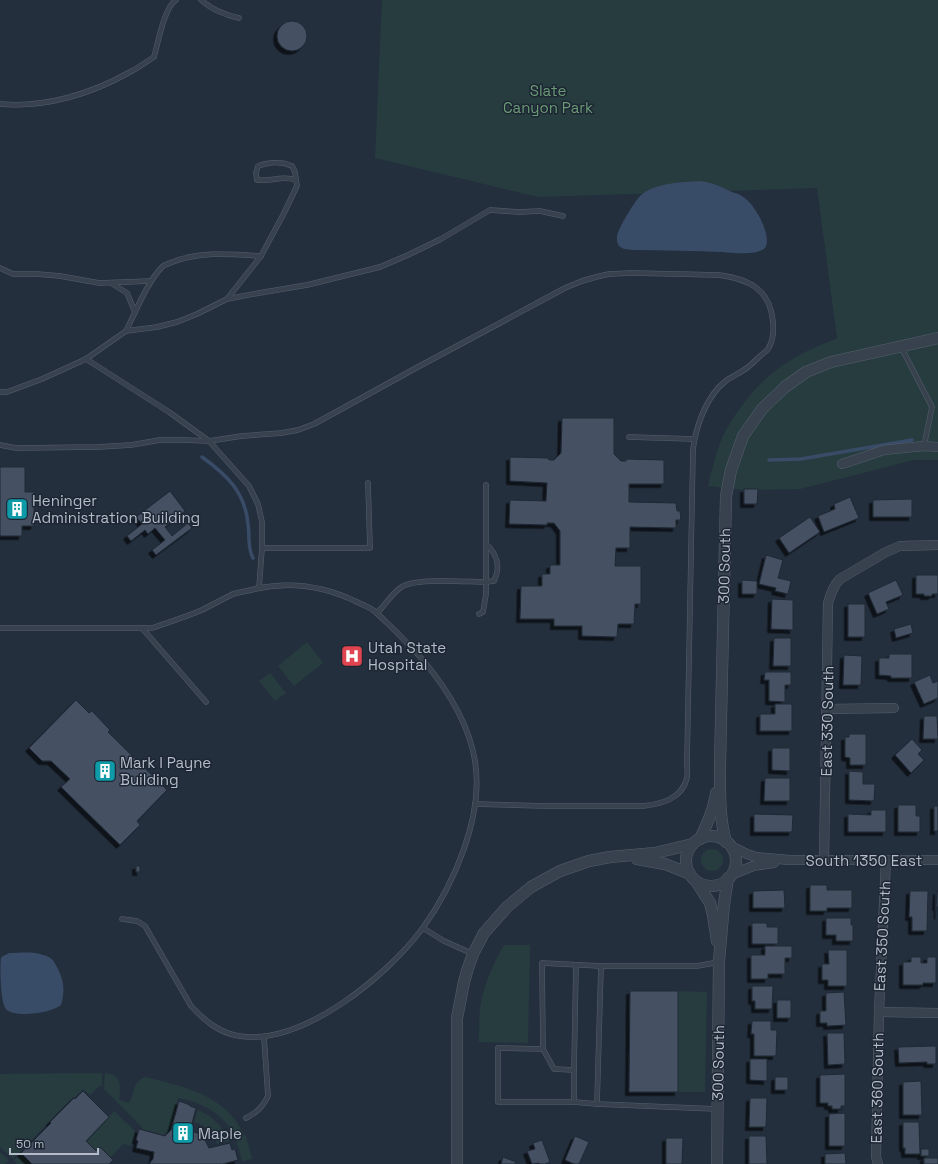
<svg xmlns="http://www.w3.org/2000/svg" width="938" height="1164" font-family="'Space Grotesk',sans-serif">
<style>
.green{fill:#263c3f}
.water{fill:#394c67}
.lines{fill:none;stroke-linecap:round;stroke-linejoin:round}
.stream{stroke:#394c67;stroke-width:3.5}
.building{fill:#455162;stroke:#1f2835;filter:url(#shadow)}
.service-casing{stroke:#565f6c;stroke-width:5.5}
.minor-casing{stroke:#565f6c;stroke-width:10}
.tertiary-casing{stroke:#565f6c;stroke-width:12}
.service{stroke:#38414e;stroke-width:4.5}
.minor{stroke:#38414e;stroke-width:9}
.tertiary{stroke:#38414e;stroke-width:11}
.labels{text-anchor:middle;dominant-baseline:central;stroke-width:3;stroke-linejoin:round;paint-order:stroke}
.park-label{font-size:15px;fill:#6b9a76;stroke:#1d2633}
.poi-label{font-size:15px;fill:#b4bcc9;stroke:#1d2633;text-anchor:start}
.street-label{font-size:15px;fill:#b4bcc9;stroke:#1d2633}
</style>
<defs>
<filter id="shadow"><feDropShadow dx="-3.5" dy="3.5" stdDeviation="0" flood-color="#0009"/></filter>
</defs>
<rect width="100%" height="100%" fill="#242f3e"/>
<g class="green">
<path d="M382,0h556v460h-24l-114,29 -56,1 -36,-4c4,-17 8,-35 15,-50 15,-29 37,-57 65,-74 15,-10 33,-17 49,-24l-20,-150 -279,9 -163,-39z"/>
<path d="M307,642l16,21 -29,23 -16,-20z"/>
<path d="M270,673l16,20 -11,8 -16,-20z"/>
<circle cx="712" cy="860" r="11"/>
<path d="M504,945h26l-2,98 -49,-1c0,-11 0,-23 1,-34 3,-22 13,-44 24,-63z"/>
<path d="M678,991l29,1 -2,100h-27z"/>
<path d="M102,1073v14l-2,-2 -10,10 -7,-6 -8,9 -2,-1 -60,62 -13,-12v-73z"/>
<path d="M105,1073c17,1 16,14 14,27l10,3c6,-10 3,-22 17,-26 30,8 64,14 86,39 5,6 9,13 13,20h1l6,23 -10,2c-2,-8 -4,-16 -7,-24 -10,-23 -34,-35 -57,-39l-8,32 -6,5 -22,-6 -1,-3 -37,-37z"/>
<path d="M198,1110c14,6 25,16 32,31l-13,3c-3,-11 -11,-19 -23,-22z"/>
<path d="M114,1111l21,20 -4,15 -8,-2 -12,13 -10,-10 -5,4 -10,-10z"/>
<path d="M0,1152l9,8 -4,4h-5z"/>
<path d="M21,1153l11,11h-15l-3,-4z"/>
</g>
<g class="water">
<path d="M700,181c13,2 20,5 32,11 2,1 5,1 8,3 6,3 12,9 15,15 6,7 19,35 7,40 -10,5 -29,3 -40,2 -29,-1 -58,-2 -88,-2l-10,-1 -5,-3c-5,-8 0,-16 4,-24 5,-9 10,-18 17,-26 14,-13 42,-14 60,-15z"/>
<path d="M9,953c11,0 24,-2 34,2 9,2 11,6 15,14 6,12 7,23 3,36 -9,8 -44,13 -54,5 -7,-5 -7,-44 -6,-52 2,-3 5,-3 8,-5z"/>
</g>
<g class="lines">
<g class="stream">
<path d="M202,457c25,18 43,35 46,67 2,12 -1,23 5,34"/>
<path d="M769,460l32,-1 111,-19"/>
</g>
</g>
<g class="building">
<circle cx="292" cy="36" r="15"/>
<path d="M562,418h52v36l7,7h5v-2l38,1v24h-35v18l47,1 1,8h3l1,9h-5v8l-46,-1v21h-14l-1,18h26v38h-6l-1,20h-16l-1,13 -35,-1v-10h-28v-7h-34l1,-33h21v-12h8v-9h10v-34l-6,-8h-7v2l-38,-1 1,-24 36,1 1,-18 -37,-2v-24l38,1 1,2h5l7,-7z"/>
<path d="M0,467h25v25h9v34h-12v10h-22z"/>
<path d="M744,489h14l-1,15h-13z"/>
<path d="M170,491l15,20 -20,16 7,9 16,-13 4,5 -36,27 -4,-5 13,-10 -10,-12 -7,6 -3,-4 -14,11 -4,-5 15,-12 -6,-7z"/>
<path d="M850,497l9,21 -35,14 -6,-16 17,-7 -1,-5z"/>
<path d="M912,499v18h-39v-17z"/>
<path d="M810,517l10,15 -31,21 -10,-15z"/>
<path d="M766,555l17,5 -5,18 13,3 -3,13 -13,-3 1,-3 -17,-4z"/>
<path d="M916,575h22v19h-6v2h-8v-2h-8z"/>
<path d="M742,580l15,1v13h-15z"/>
<path d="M896,580l7,15 -17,7 3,7 -12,5 -9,-21z"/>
<path d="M772,599l21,1v30l-22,-1z"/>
<rect x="848" y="604" width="17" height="33"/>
<path d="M911,624l2,9 -17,5 -2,-9z"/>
<path d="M774,638h17v28h-18z"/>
<path d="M889,654h23v24h-21v-2l-12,-1v-17h10z"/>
<path d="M844,655l18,1 -1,29h-18z"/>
<path d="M765,672h26v13h-6v17l-16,-1v-21h-5z"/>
<path d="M930,675l3,8 5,-2v17l-14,6 -10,-22z"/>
<path d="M76,700l13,13 3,-2 18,19 -2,2 59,58 -30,31 3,4 -20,20 -59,-58 9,-8 -19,-18h-9l-13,-13z"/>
<path d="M775,704h17v27h-32v-17h15z"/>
<path d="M924,716h13l1,23h-15z"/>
<path d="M849,734h17v31h-16v-7l-5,-1v-20h4z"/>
<path d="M912,739l10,11 -4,4 6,6 -13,13 -16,-18z"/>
<path d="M772,748h18v23l-18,-1z"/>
<path d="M849,771l14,1v12h12l-1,17 -25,-1z"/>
<path d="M765,778h25v23h-26z"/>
<path d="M898,805h18v11h4v16h-22z"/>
<rect x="934" y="806" width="4" height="25"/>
<path d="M871,810h15v22h-38v-18l23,1z"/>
<path d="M754,814l39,1 -1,17h-38z"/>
<rect x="136" y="866" width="4" height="6"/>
<path d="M810,885h17v5h25v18h-25v3h-17z"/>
<path d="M784,890l1,18h-32v-17z"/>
<path d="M910,891h18l-1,40h-15v-14h-3z"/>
<path d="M937,891h1v25v-9h-2z"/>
<path d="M826,918h25v7h2v16h-17v-6h-10z"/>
<path d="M752,923h15v4h11v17h-26z"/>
<path d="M765,946h27v12h-7v16h-17v5h-17v-24h14z"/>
<path d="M828,950h19v36h-19v-6h-6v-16h7z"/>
<path d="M911,957h10v6h6v-6h9v26h-13v2h-20v-23h8z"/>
<path d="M752,986h21l-1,23h-17v-8h-3z"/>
<path d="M630,991h48v101h-49z"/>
<path d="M844,992l2,33 -19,1v-3h-7v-12h6v-18z"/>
<rect x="777" y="1000" width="14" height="18"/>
<path d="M752,1021h19v9h6l-1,26h-22v-22h-3z"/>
<path d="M827,1033h17l1,31 -17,1z"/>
<path d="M936,1046v18h-9v-2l-28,1 -1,-16z"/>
<path d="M750,1059h17v22l-17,-1z"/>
<path d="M845,1074v32h-4v3h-9v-3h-4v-3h-8v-28z"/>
<rect x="775" y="1077" width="13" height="13"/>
<path d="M921,1081l1,34h-19v-33z"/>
<path d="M83,1091l26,26 -23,24 10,10 4,-4 13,13 -4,4h-77l-11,-11 30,-30 -1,-1 24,-24 1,1z"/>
<path d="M750,1098h17l-1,29h-17z"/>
<path d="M179,1101l11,4v1l6,2 -6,23 10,3 4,4 5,10 21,-5 2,7 3,-1 3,11 -15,4h-74l4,-5 1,-7 -18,-4 2,-7 -2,-1 3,-11 26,7 6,-6z"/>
<path d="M845,1113v33h-16v-32z"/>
<path d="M903,1122h16l1,32h-15v-6h-2z"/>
<path d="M575,1136l14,6 -10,22h-5l-9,-4z"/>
<path d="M749,1136h17l1,28h-18z"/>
<path d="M666,1138h17l-1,26h-16z"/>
<path d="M542,1140l8,22 -5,2h-6v-1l-7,1 -5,-13 8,-2 -2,-6z"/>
<rect x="921" y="1149" width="8" height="7"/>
<path d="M845,1153l1,11h-21v-10z"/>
<path d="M503,1157l13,5 -1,2h-14z"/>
<rect x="924" y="1158" width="14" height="6"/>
</g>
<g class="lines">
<g class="service-casing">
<g id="service">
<path d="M201,0c11,10 24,15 38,18"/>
<path d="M0,104c45,4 91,-10 130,-32 8,-4 16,-10 24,-15 4,-14 10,-49 22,-57"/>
<path d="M0,268l13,6h24l23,2 39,7 52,-2"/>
<path d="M111,283l16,10 8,19"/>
<path d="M227,299l34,-43 22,-41 14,-29 -2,-14 -3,-6c-12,-5 -22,-4 -34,0l-2,7 1,7c15,2 24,-5 39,0"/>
<path d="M126,331c9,-18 22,-50 36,-64 2,-2 6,-3 8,-4 28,-12 61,-9 91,-7"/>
<path d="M901,347l31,60 -8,39"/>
<path d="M86,359l83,53 40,29 40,45 9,18 4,18v26l-3,40"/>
<path d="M0,392h7l35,-13 44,-20 40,-28 31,-4 20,-5 20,-8 30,-15 32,-6 48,-8 73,-18 28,-12 33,-16 49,-29 29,2 21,-1 23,5"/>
<path d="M629,437l65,2"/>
<path d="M0,445l16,3 82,-1 33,-2 29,-5h23l26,1 33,-5 40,-3 16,-3 16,-6 22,-12 80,-44 149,-80 17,-7 14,-4 13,-3 23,-1 87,2c30,4 51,14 54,47 1,9 0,19 -5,27 -2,3 -6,5 -9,8 -3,3 -7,7 -11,10 -13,10 -23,11 -34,26 -12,17 -18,35 -21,56l-6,313c0,5 1,11 0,16 -5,21 -26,26 -44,28h-97l-71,-2"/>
<path d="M262,548h108l-2,-65"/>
<path d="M377,613c8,-8 14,-18 23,-25 12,-11 68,-6 86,-6v-97"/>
<path d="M479,614l4,-2 3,-18v-12l8,-1c7,-14 3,-27 -8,-37"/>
<path d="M0,628h152c17,-6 34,-11 50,-18 10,-5 21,-11 31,-16 7,-2 15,-3 22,-5 36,-8 69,-3 102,13 6,3 11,5 16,8 5,4 9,8 13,12 13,12 25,25 37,38 24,29 46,63 52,101 9,55 -21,124 -53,168 -36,48 -120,117 -183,107 -20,-3 -35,-16 -48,-30l-46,-80 -8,-5 -15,-2"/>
<path d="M142,628l64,74"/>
<path d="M423,928l21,13 29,13"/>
<path d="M543,1049l-45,-1v54h76"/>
<path d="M574,1070l2,-105"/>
<path d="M597,1104l-23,-2v-32l-20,-1 -11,-20 -1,-86 59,3"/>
<path d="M717,1109l-120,-5 4,-138h96l22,-4"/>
<path d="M246,1118c11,-6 16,-10 22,-22l-4,-59"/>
</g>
</g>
<g class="minor-casing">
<g id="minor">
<path d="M842,464l42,-14 40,-4 14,1"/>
<path d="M828,709l66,-1"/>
<path d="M731,846l16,8 9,3 33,3h149"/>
<path d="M824,860l4,-257c3,-9 5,-17 12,-24l46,-27 14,-6 38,-1"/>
<path d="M731,875l22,-9 21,-3"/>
<path d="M879,1012l59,1"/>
<path d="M878,1164l-2,-7 3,-145 7,-152"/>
</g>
</g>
<g class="tertiary-casing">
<g id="tertiary">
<circle cx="711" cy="861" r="25"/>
<path d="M700,839c7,-15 14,-30 16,-46"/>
<path d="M726,842c-7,-25 -6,-52 -6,-77l6,-269 5,-26 12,-34 19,-27 23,-22 21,-15 25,-10 107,-24"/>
<path d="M637,859l28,5 25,10"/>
<path d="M696,881l14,22 3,12 4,26"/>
<path d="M457,1164v-146l7,-36 4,-14 5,-14 11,-21 23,-26 24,-20 29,-16 29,-10 21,-4 45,-4 38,-9"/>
<path d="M717,1164l2,-203 5,-57 4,-26"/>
</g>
</g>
<use href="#service" class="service"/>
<use href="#minor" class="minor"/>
<use href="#tertiary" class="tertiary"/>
</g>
<defs>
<g id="building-square" transform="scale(1.15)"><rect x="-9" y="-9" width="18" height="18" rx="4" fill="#0f9aa8" stroke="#1d2633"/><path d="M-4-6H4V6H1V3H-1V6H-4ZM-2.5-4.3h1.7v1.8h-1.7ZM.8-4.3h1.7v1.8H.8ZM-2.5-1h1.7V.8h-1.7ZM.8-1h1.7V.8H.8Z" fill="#fff"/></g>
<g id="hospital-square" transform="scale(1.15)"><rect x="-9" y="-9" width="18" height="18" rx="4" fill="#e0444e" stroke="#1d2633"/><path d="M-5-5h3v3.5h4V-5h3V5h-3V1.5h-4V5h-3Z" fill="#fff"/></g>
</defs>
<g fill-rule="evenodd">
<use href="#building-square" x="17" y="509"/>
<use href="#hospital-square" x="352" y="656"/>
<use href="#building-square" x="105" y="771"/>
<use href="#building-square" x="183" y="1133"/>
</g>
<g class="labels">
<g class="park-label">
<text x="548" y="90">Slate<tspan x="548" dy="17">Canyon Park</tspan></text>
</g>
<g class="poi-label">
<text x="32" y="500">Heninger<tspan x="32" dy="17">Administration Building</tspan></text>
<text x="368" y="647">Utah State<tspan x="368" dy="17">Hospital</tspan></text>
<text x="120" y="762">Mark I Payne<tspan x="120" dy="17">Building</tspan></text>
<text x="198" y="1133">Maple</text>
</g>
<g class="street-label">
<text transform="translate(724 566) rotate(-89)">300 South</text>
<text transform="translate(827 721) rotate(-89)">East 330 South</text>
<text x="864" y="860">South 1350 East</text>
<text transform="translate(882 936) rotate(-87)">East 350 South</text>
<text transform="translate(718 1063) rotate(-89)">300 South</text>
<text transform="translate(877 1088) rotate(-89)">East 360 South</text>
</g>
</g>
<path d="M10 1148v6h88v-6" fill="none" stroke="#b4bcc9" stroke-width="2"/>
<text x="16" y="1148" font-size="12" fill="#b4bcc9" stroke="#1d2633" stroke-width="3" paint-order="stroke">50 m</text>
</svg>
